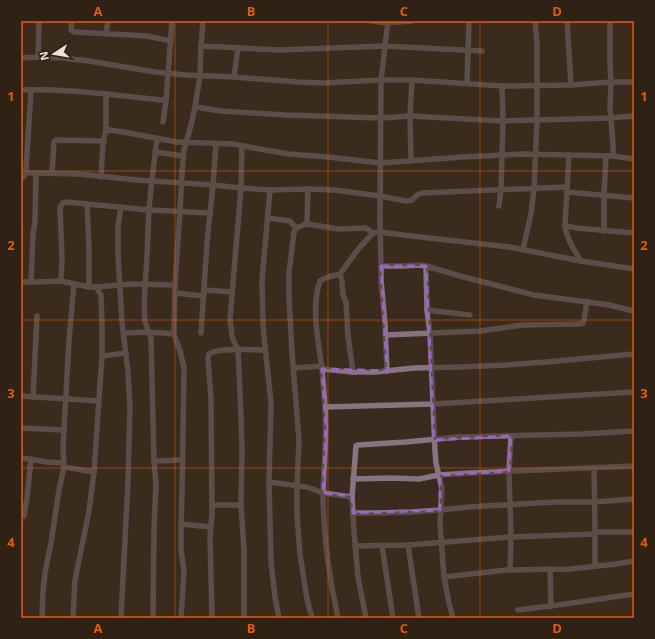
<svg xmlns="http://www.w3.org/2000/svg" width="655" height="639" font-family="'Open Sans',sans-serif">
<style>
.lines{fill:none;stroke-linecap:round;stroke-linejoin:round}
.minor{stroke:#847582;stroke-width:5.5}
.marked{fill:none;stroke:#9d63c7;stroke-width:3;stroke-dasharray:8 5;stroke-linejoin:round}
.grid{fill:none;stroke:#e8590c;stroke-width:1;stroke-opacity:0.55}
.neatline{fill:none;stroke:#e8590c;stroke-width:1.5}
.grid-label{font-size:13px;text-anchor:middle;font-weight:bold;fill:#e8590c}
</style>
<rect width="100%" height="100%" fill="#3a2b1e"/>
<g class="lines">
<g class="minor">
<path d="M72,21l-1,9 3,2 73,4 24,5"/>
<path d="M371,21l16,2 24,-2"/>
<path d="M567,21l4,64"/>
<path d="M610,21v43l1,18 -1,26 3,37v11"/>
<path d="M106,33l2,-12"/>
<path d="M201,46l79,4 104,-4 98,5"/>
<path d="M38,57l1,-36"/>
<path d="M21,58l17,-1 25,1 26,3 66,11 31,3 48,2 63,5 26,1 58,-3h31l90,6 69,-1 40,-3h23"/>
<path d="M234,77l4,-29"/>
<path d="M467,83l2,-62"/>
<path d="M21,90c29,-1 56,1 85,4"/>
<path d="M31,90l-5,79 1,2 3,2 49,1 58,6 76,5 28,3 29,2 38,-1 26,1 46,6 26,5 6,-1 5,-5 5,-2 145,-6"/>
<path d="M195,107l26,4 65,4 95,3 29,-2 93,5 108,-3 23,-2"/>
<path d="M163,122l3,-22 6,-79"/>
<path d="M106,131l4,-1 13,2 54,10 56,2 26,5 30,5 39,3 53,6 82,-6 60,-3 90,2 21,3"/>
<path d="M242,146l-1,42 -11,131 2,18 6,13 3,65 1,35 -1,55 3,45v68"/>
<path d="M155,152l28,4"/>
<path d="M569,155l-4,71c2,13 9,24 16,35"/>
<path d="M411,161l-1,-45 2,-36"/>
<path d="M52,173l2,-31 2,-2 48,1"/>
<path d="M101,177c1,-10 1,-39 5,-46v-37l55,6h5"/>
<path d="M21,179l4,-4 2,-4"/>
<path d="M308,189l-1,33 -3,3 -8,3 -2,4 -5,41v25l3,54 7,88 -2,46v29l3,39 7,45 5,19"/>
<path d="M270,190l-8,90 1,46 8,77 -2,79 2,80 4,35 4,21"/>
<path d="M567,192l67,6"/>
<path d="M87,204l2,43v40"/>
<path d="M499,206l2,-16 2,-69 -1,-35"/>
<path d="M268,218l22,3 6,7"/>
<path d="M306,224l33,5 27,-1 7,5 7,-1 23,3 106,12 72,14 53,8"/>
<path d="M565,226l12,2 57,5"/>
<path d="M604,231v-36l2,-39"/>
<path d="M523,249l8,-35 3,-25 3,-69v-77l-2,-22"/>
<path d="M381,266h22l17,-1 6,1 34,10 74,19 75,10 25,6"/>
<path d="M426,266l1,44 3,23 5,118 1,12 6,26 -2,35 4,53 5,26 4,15"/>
<path d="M340,274l2,7 1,14 3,7 2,34 5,36"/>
<path d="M61,281l1,-23 -2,-51 3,-4 4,-1 20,2 62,6 61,3"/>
<path d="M21,282h16l24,-1 28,6h7l36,-3 43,1"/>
<path d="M31,282l2,-47 2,-13 1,-49"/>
<path d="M204,290l28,2"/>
<path d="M175,293l29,3"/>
<path d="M427,310l43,5"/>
<path d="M124,333l25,-1 25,2"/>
<path d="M201,333l6,-90 6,-58 3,-41"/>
<path d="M385,335l95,-4 35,-5 8,-1 56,-1 4,-1 1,-3 3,-19"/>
<path d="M102,356l24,-3"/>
<path d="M294,368l28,-2"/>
<path d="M322,369l31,3h22l39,-4 46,-1 46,-2 40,-3 88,-8"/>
<path d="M387,371l-2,-47 -4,-44v-14l-1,-46 1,-140 7,-59"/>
<path d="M21,396l78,5"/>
<path d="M33,397l4,-81"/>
<path d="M325,407l108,-3 201,-12"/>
<path d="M21,428l43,2"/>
<path d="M22,458l25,4 17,1"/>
<path d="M154,461l29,-1"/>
<path d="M64,467l30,5"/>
<path d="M594,468l1,64v34"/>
<path d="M353,479l38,-1 28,1 20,-4 30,-2 165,-7"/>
<path d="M269,482l38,5 16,6 29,4"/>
<path d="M212,505h29"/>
<path d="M353,513h23l35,-1 29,-2 29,-3 85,-5h40l40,-3"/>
<path d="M24,516l3,-18 4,-39"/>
<path d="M181,524l30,3"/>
<path d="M595,532h39"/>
<path d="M408,545l11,73"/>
<path d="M355,546l53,-1 103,-8 84,-3"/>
<path d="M382,546l11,72"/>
<path d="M550,569l1,37"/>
<path d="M510,570l1,-33 -2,-66 2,-35"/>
<path d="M444,577l62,-7 64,-1 46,-5 18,-3"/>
<path d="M518,610l40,-5 76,-11"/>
<path d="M42,618l1,-27 2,-18 6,-30 8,-53 5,-23 -1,-19 6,-108 5,-56"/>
<path d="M73,618l2,-38 14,-69 5,-39 8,-116v-30l-1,-31 -5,-8"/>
<path d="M121,618l7,-137 2,-74 -2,-35 -6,-50 -4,-67v-29l3,-19"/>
<path d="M153,618l1,-90 2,-44 -2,-23 -3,-123c-2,-6 -5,-11 -6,-17 -2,-22 1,-44 2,-65 1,-16 1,-31 2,-46 2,-24 5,-48 8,-71"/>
<path d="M181,618l3,-47 -3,-21v-19l1,-39 2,-124 -4,-17 -6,-17 1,-49 5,-74 2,-38 2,-23 7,-25 4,-18 5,-31 1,-30 2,-25"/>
<path d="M212,618l-2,-81 2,-23 -1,-115 -3,-41 1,-4c10,-7 43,-4 56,-4"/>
<path d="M338,618c-9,-41 -15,-84 -15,-126 1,-28 4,-57 2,-85 -1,-13 -2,-26 -3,-39 -4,-26 -11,-62 -2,-87l5,-3 15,-4 19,-26 14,-15"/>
<path d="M366,618l-8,-41 -4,-46 -2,-34 4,-51 2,-1 48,-3 52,-5 124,-3 52,-3"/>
</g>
</g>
<path d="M0 0H655V639H0ZM381,266h45l8,174 77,-4 -2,35 -69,4v35l-87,3 -1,-17 -29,-3 3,-67 -4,-57 65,2z" fill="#3a2b1e" fill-opacity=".55" fill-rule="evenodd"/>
<path class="marked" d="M381,266h45l8,174 77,-4 -2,35 -69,4v35l-87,3 -1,-17 -29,-3 3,-67 -4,-57 65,2z"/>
<path class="grid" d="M175,21v597M328,21v597M480,21v597M21,171h613M21,320h613M21,468h613"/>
<rect width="655" height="639" fill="none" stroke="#2f2114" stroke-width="44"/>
<g transform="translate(54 54) rotate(258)" stroke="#2f2114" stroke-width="3" paint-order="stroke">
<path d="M0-3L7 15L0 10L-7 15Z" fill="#ece3da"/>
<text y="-6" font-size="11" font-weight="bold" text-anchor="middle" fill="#ece3da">N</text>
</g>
<rect x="22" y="22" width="611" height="595" class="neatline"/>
<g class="grid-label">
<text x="98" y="16">A</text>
<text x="251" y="16">B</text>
<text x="404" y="16">C</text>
<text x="557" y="16">D</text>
<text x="11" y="101">1</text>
<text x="644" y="101">1</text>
<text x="11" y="250">2</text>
<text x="644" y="250">2</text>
<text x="11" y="398">3</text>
<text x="644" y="398">3</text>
<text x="11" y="547">4</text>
<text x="644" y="547">4</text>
<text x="98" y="633">A</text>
<text x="251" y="633">B</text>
<text x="404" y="633">C</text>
<text x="557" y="633">D</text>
</g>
</svg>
